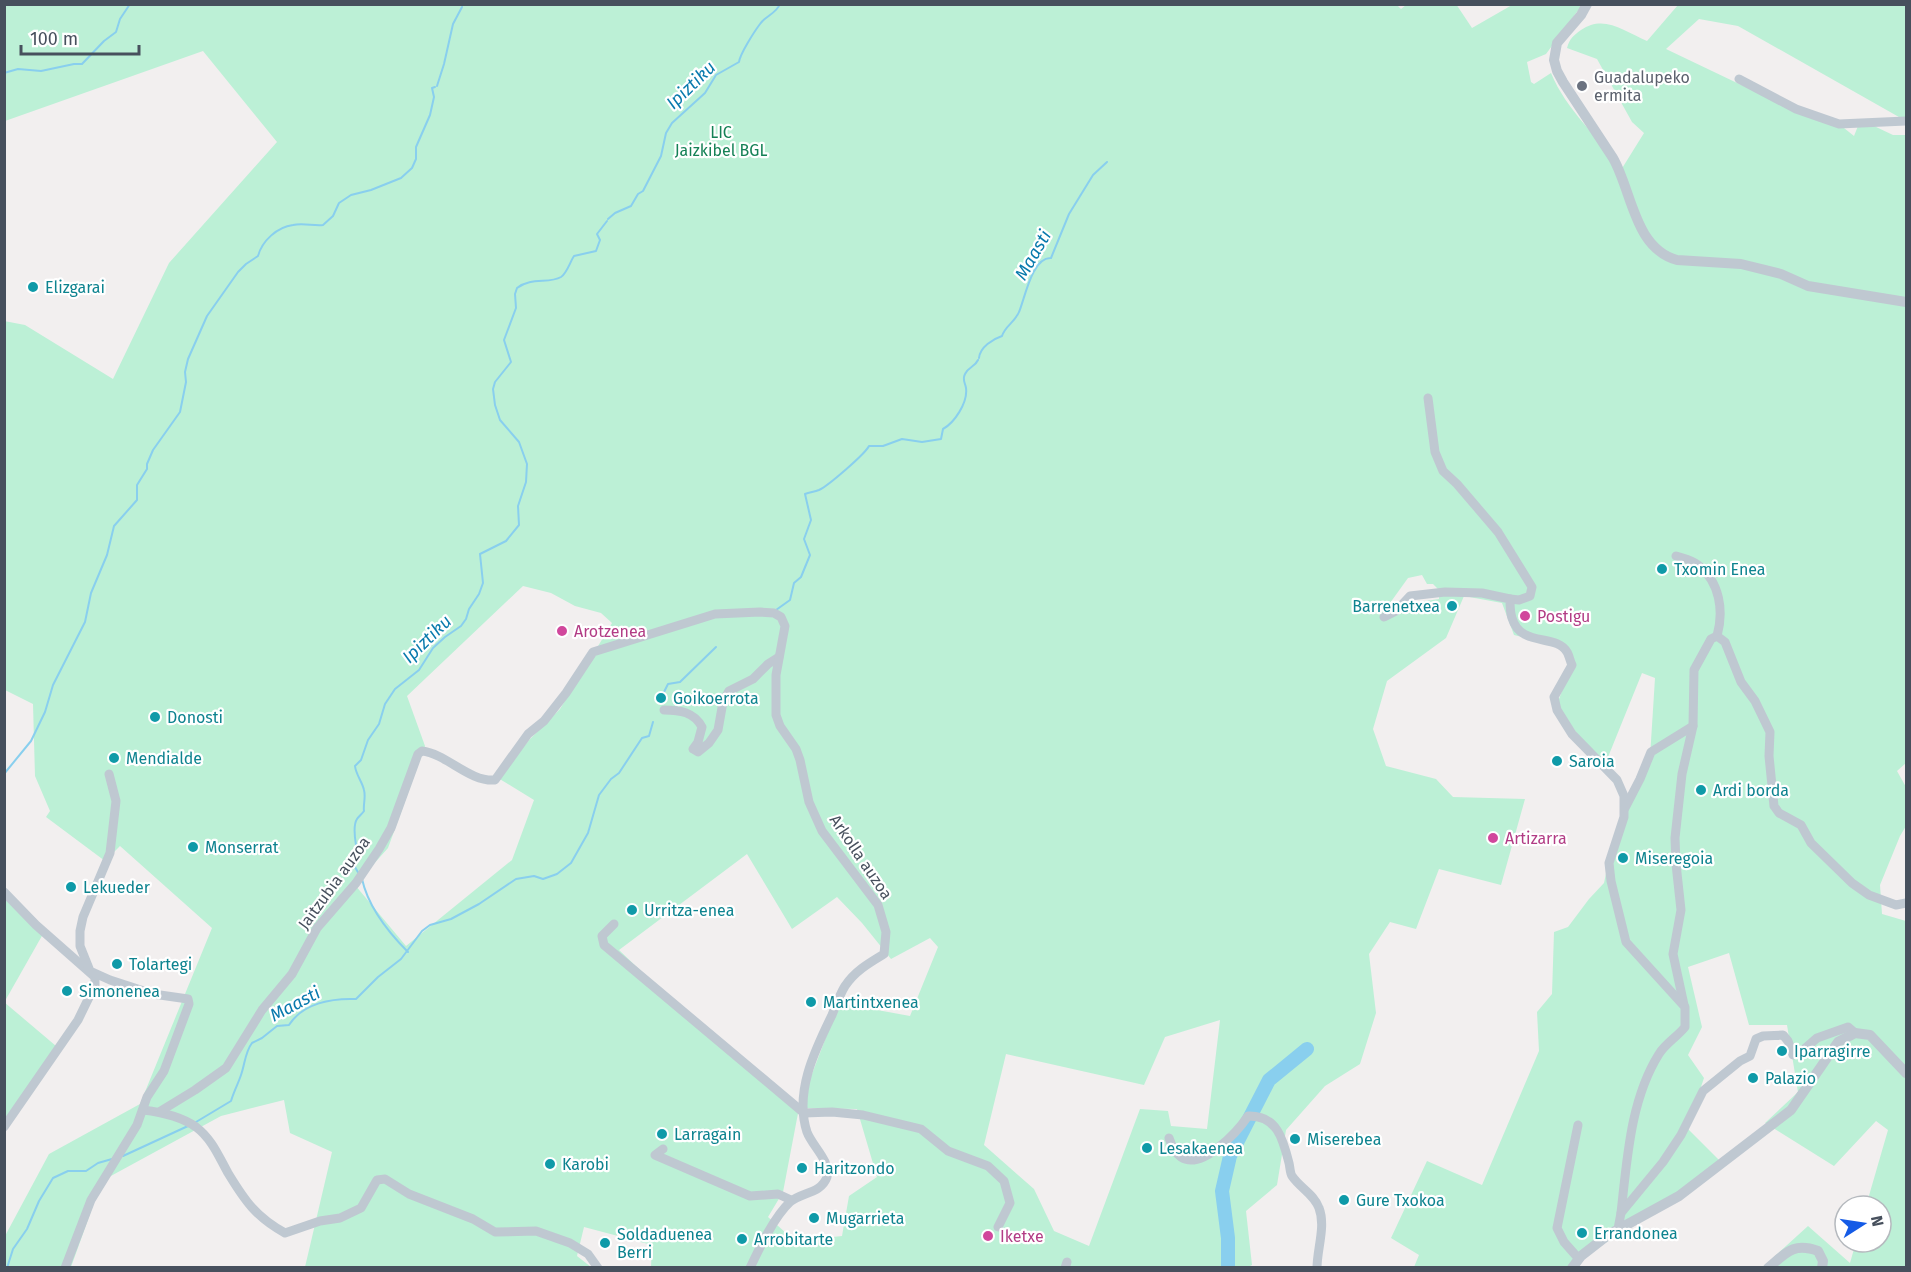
<svg xmlns="http://www.w3.org/2000/svg" width="1911" height="1272" font-family="'Fira Sans',sans-serif">
<style>
.green{fill:#bcf0d6;fill-rule:evenodd}
.lines{fill:none;stroke-linecap:round;stroke-linejoin:round}
.stream{stroke:#89cfee;stroke-width:2}
.river{stroke:#89cfee;stroke-width:14}
.minor{stroke:#bfc8d1;stroke-width:9}
.tertiary{stroke:#bfc8d1;stroke-width:10}
.worship-dot{fill:#6b7280;stroke:#fff;stroke-width:2}
.culture-dot{fill:#0f9aa8;stroke:#fff;stroke-width:2}
.hotel-dot{fill:#d1479c;stroke:#fff;stroke-width:2}
.labels{text-anchor:middle;dominant-baseline:central;stroke-width:4.5;stroke-linejoin:round;paint-order:stroke}
.worship-label{font-size:16px;fill:#5b616d;stroke:#fff;text-anchor:start}
.park-label{font-size:16px;fill:#158156;stroke:#fff}
.culture-label{font-size:16px;fill:#0d838f;stroke:#fff;text-anchor:start}
.hotel-label{font-size:16px;fill:#b23c85;stroke:#fff;text-anchor:start}
.street-label{font-size:16px;fill:#47505d;stroke:#fff}
.water-label{font-size:18px;font-style:italic;fill:#097aad;stroke:#fff}
</style>
<rect width="100%" height="100%" fill="#f2efef"/>
<g class="green">
<path d="M1396,4l5,5 5,-4 50,-1 16,24 40,-23h70l-36,49 -19,8 4,20 3,2 17,-11c15,37 48,64 70,97l23,-37 -12,-11 -35,-63 -30,-11c3,-10 6,-12 14,-18 23,-16 43,1 66,11l31,-36h228v116l-168,-95 -39,-7 -33,30 136,65 42,14 10,8 4,-10h16l19,9h13v628l-9,8 9,16v39l-6,10 -20,49 2,29 24,7v346h-143l45,-41 42,37 6,-21h25v-36h-15l22,-76 -12,-9 -42,45 -69,-43 33,-31 -11,-67h-38l-20,-72 -41,14 14,60 -14,28 16,23 -17,50 35,35 -152,104h-156l5,-12 -28,-17 36,-77 55,24 57,-134 -2,-39 15,-18 2,-62 14,-5 21,-28 15,-16 9,-43 37,-83 5,-79 -13,-5 -38,94 -48,-60 17,-46 -19,-16 -40,-10 -12,-32 -38,-7 -18,42 -59,43 -14,48 13,37 50,13 17,18 72,2 -24,86 -62,-16 -23,60 -26,-7 -21,32 7,59 -16,51 -35,22 -39,44 -9,55 -31,26 6,54 -4,2h-597l1,-22 -68,-18 -7,29 14,11h-286l27,-115 -42,-19 -6,-33 -63,16 -112,61 -14,23 -24,67h-66v-31l44,-82 91,-50 72,-176 -92,-82 -15,15 -59,-44 4,-6 -15,-35 -2,-72 -28,-14 -1,-369 21,4 88,54 56,-116 108,-121 -74,-91 -198,70v-116zM1422,575l5,9h6l6,6v9l-33,5 -13,11 -8,-5 23,-32zM523,586l28,7 24,13 26,7 11,10 -52,86 -30,30 -32,39 36,22 -22,60 -106,86 -51,-61 33,-37 37,-102 -18,-50zM747,854l45,75 45,-32 25,26 29,36 39,-21 8,9 -28,69 -71,-13 -40,105 -112,-93 -68,-65zM1220,1020l-13,109 -36,-3 -3,-15 -28,-2 -51,137 -35,-15 -20,-42 -50,-44 22,-91 138,31 21,-48zM799,1108l58,1 20,68 -28,19 -7,40 -47,5 -27,-24 15,-25z"/>
<path d="M5,895l38,39 -38,67z"/>
<path d="M4,1002l52,44 -52,79z"/>
</g>
<g class="lines">
<g class="stream">
<path d="M4,73l14,-4 23,2 33,-7h8l22,-23 12,-9 4,-13 10,-15"/>
<path d="M437,86l7,-22 9,-40 9,-17"/>
<path d="M608,219l7,-6 16,-7 7,-12 5,-3 18,-35 5,-23 6,-10 33,-30 11,-18 23,-13c1,-8 15,-30 21,-38 5,-8 16,-10 20,-20"/>
<path d="M979,358c1,-11 14,-19 23,-22 3,-10 13,-14 17,-24 6,-14 13,-55 32,-54l18,-44 24,-39 14,-13"/>
<path d="M776,610l14,-10 4,-17 7,-6 9,-22 -6,-16 7,-19 -6,-26c5,-2 9,-2 14,-4 9,-4 46,-36 50,-44h14l19,-7 20,3 19,-3 2,-10c11,-6 25,-26 23,-41 -1,-6 -4,-8 -1,-14 3,-7 10,-7 13,-14"/>
<path d="M664,692l4,-8 12,-2 36,-35"/>
<path d="M4,774l27,-33 14,-29 8,-27 32,-63 6,-29 16,-38 7,-29 23,-26v-15l10,-16v-5l6,-14 27,-38 6,-30 -1,-10 3,-13 19,-43 31,-44 8,-8 12,-8c4,-15 19,-29 35,-31 10,-2 21,1 30,0l10,-9 6,-13 12,-8 20,-5 30,-12 11,-10 4,-9v-12l14,-32 4,-18 -2,-9 3,-1"/>
<path d="M359,874l-7,-12 4,-17c-1,-6 -3,-20 1,-26 2,-3 5,-5 7,-8 -1,-7 2,-13 0,-21 -2,-9 -8,-15 -9,-24l6,-6 7,-20 11,-16 6,-20 10,-15 24,-19 14,-22 12,-11 16,-11 5,-7 3,-10 10,-15 4,-11 -3,-29 26,-13 13,-16 -1,-19 8,-24 1,-18 -8,-22 -19,-22 -5,-15 -2,-16 2,-7 16,-20 -7,-22 12,-32 -1,-14 2,-6c14,-11 32,-4 44,-11 6,-4 9,-15 13,-21l22,-5 4,-11 -3,-6 10,-13"/>
<path d="M362,879c6,27 26,53 46,73"/>
<path d="M196,1122l35,-21c3,-10 7,-17 10,-26 4,-11 4,-23 11,-32l10,-5 15,-12 12,-1c14,-22 43,-27 67,-26l22,-22 23,-18 21,-28 8,-6 21,-6 28,-15 37,-25 18,-3 9,3 14,-5 14,-11 17,-30 11,-38 12,-16 8,-6 23,-35 7,-2 4,-14"/>
<path d="M123,1156l65,-30"/>
<path d="M7,1268l6,-19 14,-20 12,-28 14,-23 15,-7h18l12,-8 14,-4"/>
</g>
<path class="river" d="M1228,1268v-30l-6,-47 8,-35 39,-76 38,-31"/>
<g class="minor">
<path d="M1739,79l57,30 43,15 67,-3"/>
<path d="M1428,398l7,54 8,19 14,13 41,48 34,55 -2,9 -11,4 -9,-1"/>
<path d="M1676,556c7,2 16,4 22,9 22,17 26,46 19,71l-6,3 -17,31 -1,56 -11,48 -7,64 1,26 5,46 -8,44 11,51"/>
<path d="M1384,617l12,-6 14,-15 35,-4 37,1 28,6c0,6 0,13 2,19 9,30 44,15 55,34 2,3 3,9 5,13l-18,32 3,13 15,24 45,46 7,16v21l-15,46 2,18 15,61 59,65v20c-8,10 -20,17 -26,27 -29,46 -32,107 -38,159"/>
<path d="M1717,636l8,6 16,40 14,19 15,31 -1,24 5,50 5,7 22,12 10,18 41,40 17,12 27,10 10,-2"/>
<path d="M664,710c16,0 30,2 38,17l-4,15 -5,7 5,3 11,-9 9,-13 5,-28 6,-11 24,-12 15,-15 11,-7"/>
<path d="M1625,808l15,-29 11,-27 42,-26"/>
<path d="M4,892l32,33 59,52v8l-17,35 -74,107"/>
<path d="M614,924l-12,12 2,9 200,168 28,-1 31,3 58,14 27,22 40,15 16,15 6,22 -12,24"/>
<path d="M143,1110c17,2 39,7 53,17 16,12 23,30 32,46 17,28 28,44 57,60l35,-12 20,-3 21,-10 16,-28 8,-1 24,15 64,25 22,13 41,-1 34,12 18,11 10,14"/>
<path d="M159,1112l36,-22 31,-22 36,-58 30,-36 25,-46 39,-45 23,-34 12,-21 27,-74 4,-3c25,3 47,31 73,29l33,-46 16,-13 22,-28 27,-41 122,-38 45,-2 14,1 7,4 4,9 -9,49v40l4,11 16,23 4,11 9,42 13,29 56,74 8,27 -2,22c-15,9 -29,17 -39,32 -5,8 -9,19 -13,29 -17,35 -38,77 -25,117 5,14 24,29 20,45 -6,17 -26,15 -37,25 -16,15 -30,45 -40,66"/>
<path d="M1578,1125l-21,103 7,14 15,17"/>
<path d="M1169,1138c2,6 6,15 12,19 21,14 57,-26 67,-41 29,-1 35,23 41,47 1,4 1,10 3,13 8,12 22,18 27,32 7,18 -2,41 -2,60"/>
<path d="M663,1149l-8,6 95,41 28,-2 13,6"/>
<path d="M1618,1229l3,-16 42,-51 18,-27 22,-44 37,-30 10,-5 6,-17 7,-3 20,-1 5,6 5,14 8,-3 16,-14 31,-11 7,6"/>
<path d="M65,1268l26,-68 46,-75 10,-28 17,-26 25,-67 -1,-5 -35,-5 -43,-14 -20,-9 -10,-25v-15l3,-14 27,-64 6,-52 -7,-27"/>
<path d="M1065,1268l2,-6"/>
</g>
<g class="tertiary">
<path d="M1587,4l-6,11 -24,28 -3,17 3,11 6,11 50,76c19,33 21,90 64,102l64,4 40,10 27,12 98,16"/>
<path d="M1572,1268l9,-12 27,-21 71,-39 112,-86 47,-68 17,-9 15,2 36,38"/>
<path d="M1768,1268c18,-15 25,-26 50,-17l5,10 -1,7"/>
</g>
</g>
<circle class="worship-dot" cx="1582" cy="86" r="6"/>
<g class="culture-dot">
<circle cx="33" cy="287" r="6"/>
<circle cx="1662" cy="569" r="6"/>
<circle cx="1452" cy="606" r="6"/>
<circle cx="661" cy="698" r="6"/>
<circle cx="155" cy="717" r="6"/>
<circle cx="114" cy="758" r="6"/>
<circle cx="1557" cy="761" r="6"/>
<circle cx="1701" cy="790" r="6"/>
<circle cx="193" cy="847" r="6"/>
<circle cx="1623" cy="858" r="6"/>
<circle cx="71" cy="887" r="6"/>
<circle cx="632" cy="910" r="6"/>
<circle cx="117" cy="964" r="6"/>
<circle cx="67" cy="991" r="6"/>
<circle cx="811" cy="1002" r="6"/>
<circle cx="1782" cy="1051" r="6"/>
<circle cx="1753" cy="1078" r="6"/>
<circle cx="662" cy="1134" r="6"/>
<circle cx="1295" cy="1139" r="6"/>
<circle cx="1147" cy="1148" r="6"/>
<circle cx="550" cy="1164" r="6"/>
<circle cx="802" cy="1168" r="6"/>
<circle cx="1344" cy="1200" r="6"/>
<circle cx="814" cy="1218" r="6"/>
<circle cx="1582" cy="1233" r="6"/>
<circle cx="742" cy="1239" r="6"/>
<circle cx="605" cy="1243" r="6"/>
</g>
<g class="hotel-dot">
<circle cx="1525" cy="616" r="6"/>
<circle cx="562" cy="631" r="6"/>
<circle cx="1493" cy="838" r="6"/>
<circle cx="988" cy="1236" r="6"/>
</g>
<g class="labels">
<g class="worship-label">
<text x="1594" y="77">Guadalupeko<tspan x="1594" dy="18">ermita</tspan></text>
</g>
<g class="park-label">
<text x="721" y="132">LIC<tspan x="721" dy="18">Jaizkibel BGL</tspan></text>
</g>
<g class="culture-label">
<text x="45" y="287">Elizgarai</text>
<text x="1674" y="569">Txomin Enea</text>
<text x="1440" y="606" text-anchor="end">Barrenetxea</text>
<text x="673" y="698">Goikoerrota</text>
<text x="167" y="717">Donosti</text>
<text x="126" y="758">Mendialde</text>
<text x="1569" y="761">Saroia</text>
<text x="1713" y="790">Ardi borda</text>
<text x="205" y="847">Monserrat</text>
<text x="1635" y="858">Miseregoia</text>
<text x="83" y="887">Lekueder</text>
<text x="644" y="910">Urritza-enea</text>
<text x="129" y="964">Tolartegi</text>
<text x="79" y="991">Simonenea</text>
<text x="823" y="1002">Martintxenea</text>
<text x="1794" y="1051">Iparragirre</text>
<text x="1765" y="1078">Palazio</text>
<text x="674" y="1134">Larragain</text>
<text x="1307" y="1139">Miserebea</text>
<text x="1159" y="1148">Lesakaenea</text>
<text x="562" y="1164">Karobi</text>
<text x="814" y="1168">Haritzondo</text>
<text x="1356" y="1200">Gure Txokoa</text>
<text x="826" y="1218">Mugarrieta</text>
<text x="1594" y="1233">Errandonea</text>
<text x="617" y="1234">Soldaduenea<tspan x="617" dy="18">Berri</tspan></text>
<text x="754" y="1239">Arrobitarte</text>
</g>
<g class="hotel-label">
<text x="1537" y="616">Postigu</text>
<text x="574" y="631">Arotzenea</text>
<text x="1505" y="838">Artizarra</text>
<text x="1000" y="1236">Iketxe</text>
</g>
<g class="street-label">
<text transform="translate(861 857) rotate(56)">Arkolla auzoa</text>
<text transform="translate(334 883) rotate(-54)">Jaitzubia auzoa</text>
</g>
<g class="water-label">
<text transform="translate(691 85) rotate(-44)">Ipiztiku</text>
<text transform="translate(1033 255) rotate(-60)">Maasti</text>
<text transform="translate(427 639) rotate(-44)">Ipiztiku</text>
<text transform="translate(295 1004) rotate(-28)">Maasti</text>
</g>
</g>
<rect width="1911" height="1272" fill="none" stroke="#47505d" stroke-width="12"/>
<g transform="translate(1863 1224) rotate(78)"><circle r="28" fill="#ffffff" stroke="#b5b9be" stroke-width="1.5"/>
<path d="M0-4.5L10 22L0 15L-10 22Z" fill="#155be6"/>
<text y="-9" font-size="16" font-weight="bold" text-anchor="middle" fill="#47505d">N</text>
</g>
<path d="M21 45v9h118v-9" fill="none" stroke="#47505d" stroke-width="3"/>
<text x="30" y="45" font-size="18" fill="#47505d" stroke="#ffffff" stroke-width="4.5" paint-order="stroke">100 m</text>
</svg>
